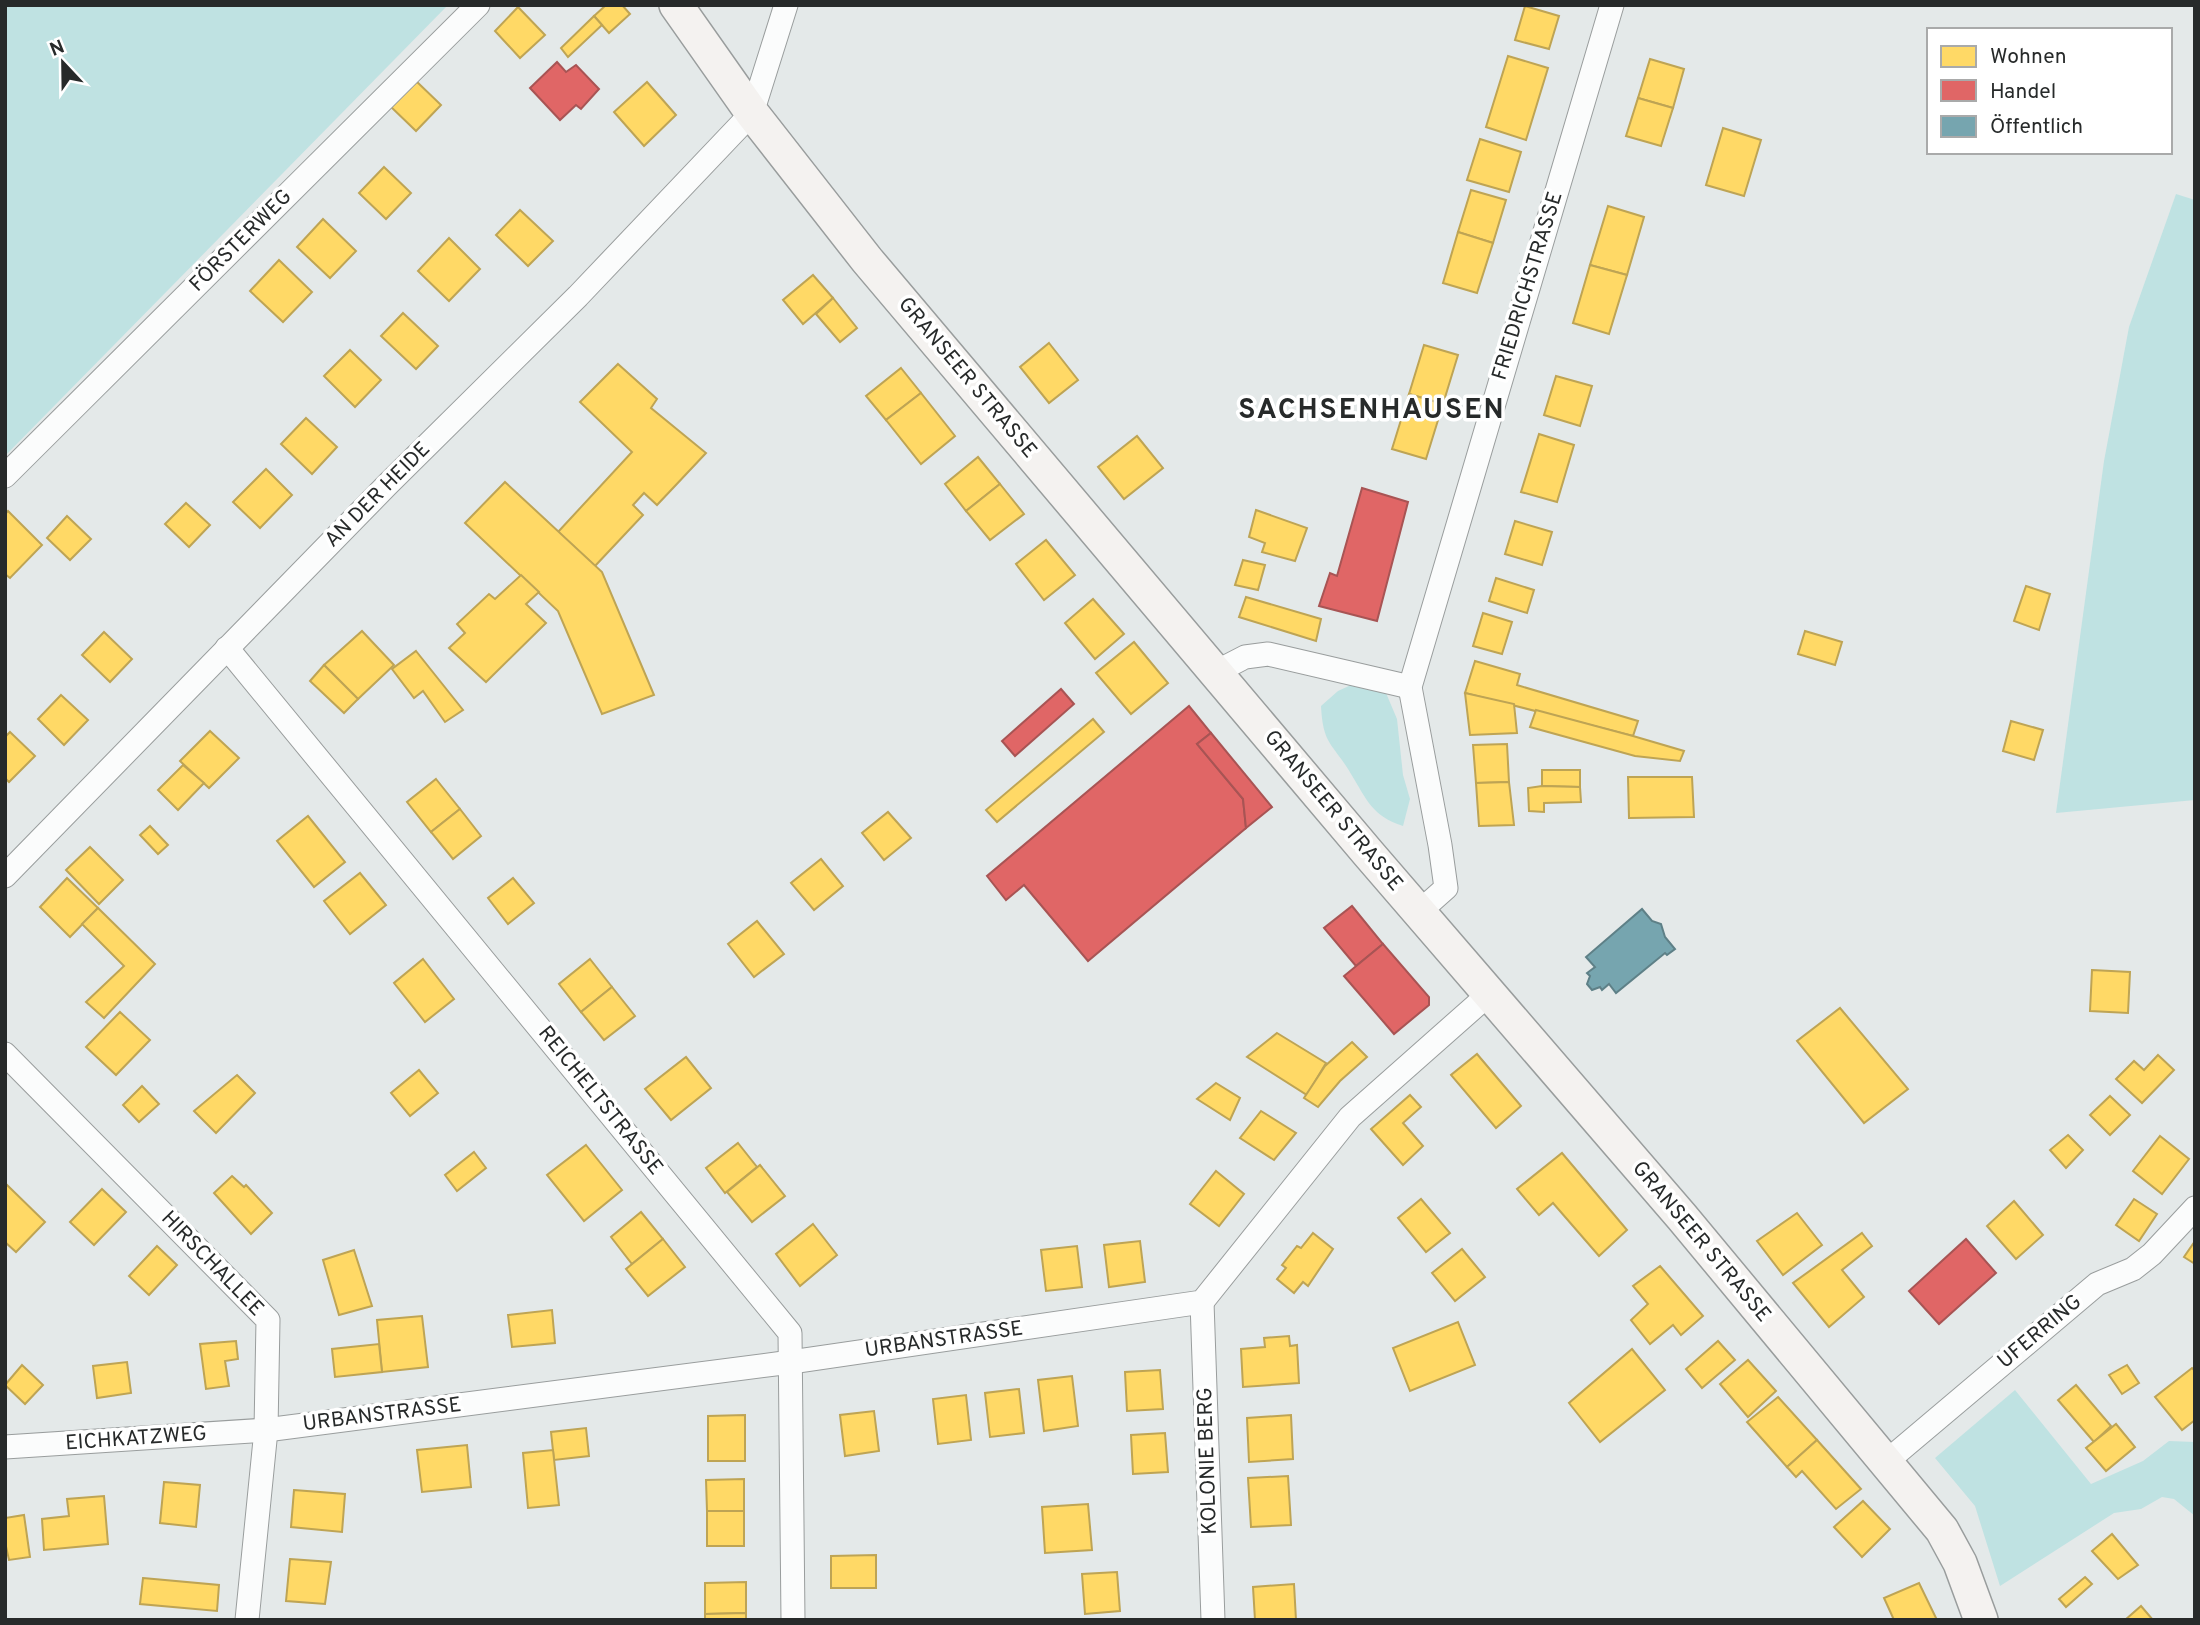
<svg xmlns="http://www.w3.org/2000/svg" width="2200" height="1625" font-family="Overpass,sans-serif">
<style>
.green{fill:#bfe2e2}
.homes{fill:#ffd966;stroke:#bea454;stroke-width:2}
.shops{fill:#e06666;stroke:#a85454;stroke-width:2}
.public{fill:#76a5af;stroke:#5e8087;stroke-width:2}
.lines{fill:none;stroke-linecap:round;stroke-linejoin:round}
.minor-casing{stroke:#999d9d;stroke-width:25}
.secondary-casing{stroke:#999d9d;stroke-width:36}
.minor{stroke:#fbfcfc;stroke-width:23}
.secondary{stroke:#f4f2f0;stroke-width:33}
.labels{text-anchor:middle;dominant-baseline:central;stroke-width:7;stroke-linejoin:round;paint-order:stroke}
.street-label{font-size:21px;fill:#272a2a;stroke:#fff}
.district-label{font-size:28px;font-weight:bold;letter-spacing:2px;fill:#272a2a;stroke:#fff}
</style>
<rect width="100%" height="100%" fill="#e4e9e9"/>
<g class="green">
<path d="M5,5h443l-443,451z"/>
<path d="M2176,194l19,6v600l-139,13 48,-352 25,-134z"/>
<path d="M1351,685l35,8 11,26 6,56 7,24 -7,27c-31,-10 -36,-26 -52,-52 -18,-31 -28,-28 -30,-68l17,-15z"/>
<path d="M2015,1390l76,94 52,-23 26,-20 26,1v74l-21,-17 -12,-2 -21,12 -27,4 -114,73 -25,-80 -40,-48z"/>
</g>
<g class="homes">
<path d="M606,5h16l8,9 -21,19 -15,-17z"/>
<path d="M1525,6l34,10 -10,33 -34,-9z"/>
<path d="M518,7l27,28 -25,23 -25,-27z"/>
<path d="M594,16l8,9 -34,32 -7,-9z"/>
<path d="M1508,56l40,12 -22,72 -40,-13z"/>
<path d="M1650,59l34,10 -11,39 -35,-10z"/>
<path d="M414,79l27,26 -25,26 -27,-26z"/>
<path d="M647,82l29,33 -32,31 -30,-34z"/>
<path d="M1638,98l35,10 -12,38 -35,-10z"/>
<path d="M1723,128l38,12 -17,56 -38,-11z"/>
<path d="M1480,139l41,13 -12,40 -42,-12z"/>
<path d="M384,167l27,26 -25,26 -27,-26z"/>
<path d="M1471,190l35,10 -13,43 -35,-11z"/>
<path d="M1608,206l36,11 -17,58 -37,-10z"/>
<path d="M520,210l33,31 -25,25 -32,-31z"/>
<path d="M323,219l33,32 -26,27 -33,-31z"/>
<path d="M1458,232l35,11 -16,50 -34,-10z"/>
<path d="M449,238l31,31 -31,32 -31,-30z"/>
<path d="M279,260l33,32 -29,30 -33,-31z"/>
<path d="M1590,265l37,10 -18,59 -36,-11z"/>
<path d="M813,275l20,23 -30,26 -20,-24z"/>
<path d="M833,298l24,30 -17,14 -24,-28z"/>
<path d="M403,313l35,33 -22,23 -35,-33z"/>
<path d="M1049,343l29,37 -29,23 -29,-36z"/>
<path d="M1424,345l34,10 -15,49 -34,-10z"/>
<path d="M350,350l31,30 -26,27 -31,-31z"/>
<path d="M618,364l39,35 -6,9 55,45 -49,52 -13,-12 -11,12 10,10 -48,51 -37,-34 74,-80 -52,-50z"/>
<path d="M901,368l20,25 -35,27 -20,-24z"/>
<path d="M1556,376l36,10 -12,40 -36,-11z"/>
<path d="M921,393l34,43 -34,28 -35,-44z"/>
<path d="M1409,394l34,10 -17,55 -34,-10z"/>
<path d="M306,418l31,29 -25,27 -31,-30z"/>
<path d="M1539,434l35,11 -17,57 -36,-10z"/>
<path d="M1137,436l26,32 -39,31 -26,-32z"/>
<path d="M978,457l22,27 -34,27 -21,-27z"/>
<path d="M266,469l26,26 -32,33 -27,-26z"/>
<path d="M505,482l97,90 52,123 -52,19 -44,-103 -93,-88z"/>
<path d="M1000,484l24,30 -34,26 -24,-29z"/>
<path d="M186,503l24,22 -21,22 -24,-23z"/>
<path d="M1256,510l51,18 -12,33 -33,-9 3,-9 -16,-6z"/>
<path d="M8,511l34,34 -32,33 -5,-4v-60z"/>
<path d="M67,516l24,23 -21,21 -23,-22z"/>
<path d="M1515,521l37,11 -10,33 -37,-11z"/>
<path d="M1046,540l29,35 -31,25 -28,-36z"/>
<path d="M1243,560l22,5 -7,25 -23,-5z"/>
<path d="M521,575l18,17 -13,12 20,19 -60,59 -37,-34 16,-15 -8,-9 32,-30 6,5z"/>
<path d="M1496,578l38,12 -7,23 -38,-12z"/>
<path d="M2026,586l24,8 -11,36 -25,-9z"/>
<path d="M1246,597l75,22 -5,22 -77,-24z"/>
<path d="M1093,599l31,35 -29,25 -30,-36z"/>
<path d="M1483,613l29,9 -10,32 -29,-8z"/>
<path d="M362,631l32,34 -36,34 -34,-34z"/>
<path d="M1805,631l37,11 -7,23 -37,-11z"/>
<path d="M104,632l28,27 -22,23 -28,-27z"/>
<path d="M1134,642l34,41 -37,31 -35,-41z"/>
<path d="M416,651l47,59 -18,12 -22,-31 -9,7 -22,-29z"/>
<path d="M1475,661l45,13 -3,11 121,36 -5,15 -168,-43z"/>
<path d="M324,665l34,34 -14,14 -34,-32z"/>
<path d="M1465,693l49,11 3,29 -47,2z"/>
<path d="M61,695l27,25 -24,25 -26,-26z"/>
<path d="M1536,710l97,26 51,15 -4,10 -45,-5 -105,-29z"/>
<path d="M1093,719l11,13 -107,90 -11,-12z"/>
<path d="M2011,721l32,9 -9,30 -31,-9z"/>
<path d="M210,731l29,27 -30,30 -29,-27z"/>
<path d="M10,732l25,24 -26,26 -4,-4v-41z"/>
<path d="M1507,744l2,38 -33,1 -3,-38z"/>
<path d="M183,765l21,18 -26,27 -20,-20z"/>
<path d="M1542,770h38v17l-38,-1z"/>
<path d="M1628,777h64l2,40 -65,1z"/>
<path d="M436,779l24,30 -29,23 -24,-30z"/>
<path d="M1509,782l5,43 -35,1 -3,-43z"/>
<path d="M1542,786l38,1 1,15 -37,1v9l-15,-1 -1,-23z"/>
<path d="M460,809l21,27 -28,23 -22,-27z"/>
<path d="M888,812l23,26 -27,22 -22,-27z"/>
<path d="M308,816l37,46 -31,25 -37,-46z"/>
<path d="M150,826l18,19 -10,9 -18,-19z"/>
<path d="M90,847l33,33 -24,24 -33,-34z"/>
<path d="M821,859l22,27 -29,24 -23,-27z"/>
<path d="M360,873l26,32 -36,29 -26,-33z"/>
<path d="M67,878l31,30 -28,29 -30,-30z"/>
<path d="M513,878l21,25 -26,21 -20,-26z"/>
<path d="M98,908l57,56 -51,54 -18,-16 38,-36 -42,-42z"/>
<path d="M757,921l27,33 -30,23 -26,-33z"/>
<path d="M423,959l31,40 -29,23 -31,-39z"/>
<path d="M590,959l22,28 -31,25 -22,-28z"/>
<path d="M2092,970l38,2 -2,41 -38,-2z"/>
<path d="M612,987l23,29 -31,24 -23,-28z"/>
<path d="M1840,1008l68,81 -44,34 -67,-82z"/>
<path d="M120,1012l30,28 -34,35 -30,-28z"/>
<path d="M1277,1033l49,30 -19,32 -60,-38z"/>
<path d="M1352,1042l15,15 -27,24 -22,26 -14,-9 21,-32z"/>
<path d="M1477,1054l44,52 -25,22 -45,-53z"/>
<path d="M2158,1055l16,15 -32,33 -26,-24 18,-18 10,9z"/>
<path d="M686,1057l25,31 -40,32 -26,-31z"/>
<path d="M419,1070l19,23 -28,23 -19,-23z"/>
<path d="M237,1075l18,18 -39,40 -22,-22z"/>
<path d="M1216,1083l24,15 -10,22 -33,-21z"/>
<path d="M142,1086l17,18 -20,18 -16,-17z"/>
<path d="M1410,1095l11,12 -18,16 20,23 -20,19 -32,-36z"/>
<path d="M2110,1096l20,19 -20,20 -20,-20z"/>
<path d="M1261,1111l35,22 -22,27 -34,-22z"/>
<path d="M2068,1135l15,15 -17,18 -16,-18z"/>
<path d="M2160,1136l29,23 -27,35 -29,-23z"/>
<path d="M738,1143l19,24 -32,26 -19,-25z"/>
<path d="M586,1145l36,45 -38,31 -37,-46z"/>
<path d="M474,1152l12,16 -29,23 -12,-16z"/>
<path d="M1562,1153l65,77 -28,26 -46,-53 -14,12 -22,-26z"/>
<path d="M760,1165l25,31 -33,26 -25,-30z"/>
<path d="M1216,1171l28,23 -25,32 -29,-22z"/>
<path d="M232,1176l12,11 2,-2 26,28 -21,21 -37,-41z"/>
<path d="M5,1183l40,39 -29,30 -11,-10z"/>
<path d="M102,1189l24,23 -32,33 -24,-23z"/>
<path d="M1421,1199l29,34 -24,19 -28,-34z"/>
<path d="M2134,1199l23,15 -18,27 -23,-16z"/>
<path d="M2014,1201l29,34 -27,24 -29,-33z"/>
<path d="M641,1212l22,27 -31,25 -21,-27z"/>
<path d="M1797,1213l25,32 -39,30 -26,-34z"/>
<path d="M813,1224l24,31 -37,31 -24,-32z"/>
<path d="M1313,1233l20,16 -25,37 -5,-4 -9,11 -17,-14 9,-11 -4,-3 15,-19 4,2z"/>
<path d="M1862,1233l10,13 -30,24 22,27 -35,30 -36,-44z"/>
<path d="M663,1239l22,28 -37,29 -22,-27z"/>
<path d="M1140,1241l5,41 -36,5 -5,-42z"/>
<path d="M2195,1241v23l-11,-7z"/>
<path d="M157,1246l20,19 -28,30 -20,-19z"/>
<path d="M1077,1246l5,41 -36,4 -5,-41z"/>
<path d="M1462,1249l23,28 -30,24 -23,-28z"/>
<path d="M354,1250l18,56 -33,9 -16,-55z"/>
<path d="M1660,1266l43,50 -22,19 -8,-10 -23,19 -19,-24 17,-16 -15,-18z"/>
<path d="M552,1310l3,33 -43,4 -4,-32z"/>
<path d="M422,1316l6,51 -46,5 -5,-52z"/>
<path d="M1458,1322l17,43 -65,26 -17,-43z"/>
<path d="M1289,1336l1,10 7,-1 2,38 -56,4 -2,-38 24,-2 -1,-9z"/>
<path d="M236,1341l2,18 -13,2 4,25 -23,3 -6,-45z"/>
<path d="M1718,1341l17,19 -33,28 -16,-19z"/>
<path d="M379,1344l3,28 -47,5 -3,-28z"/>
<path d="M1632,1349l33,41 -65,52 -31,-39z"/>
<path d="M1748,1360l28,31 -28,26 -28,-33z"/>
<path d="M127,1362l4,31 -34,5 -4,-32z"/>
<path d="M22,1365l21,20 -18,19 -20,-19z"/>
<path d="M2127,1365l12,18 -17,11 -13,-19z"/>
<path d="M2192,1368l3,3v49l-13,10 -27,-33z"/>
<path d="M1160,1370l3,39 -36,2 -2,-39z"/>
<path d="M1072,1376l6,50 -34,5 -6,-51z"/>
<path d="M2076,1385l35,41 -17,16 -36,-42z"/>
<path d="M1019,1389l5,44 -34,4 -5,-44z"/>
<path d="M966,1395l5,45 -33,4 -5,-45z"/>
<path d="M1778,1397l39,43 -30,27 -40,-45z"/>
<path d="M874,1411l5,40 -34,5 -5,-41z"/>
<path d="M745,1415v46h-37v-45z"/>
<path d="M1291,1415l2,44 -44,3 -2,-44z"/>
<path d="M2116,1424l19,23 -29,24 -20,-23z"/>
<path d="M586,1428l3,28 -35,4 -3,-28z"/>
<path d="M1165,1433l3,39 -35,2 -2,-39z"/>
<path d="M1817,1440l44,49 -25,20 -34,-38 -6,6 -9,-10z"/>
<path d="M467,1445l4,42 -49,5 -5,-42z"/>
<path d="M553,1450l6,55 -31,3 -5,-55z"/>
<path d="M1288,1476l3,49 -40,2 -3,-49z"/>
<path d="M744,1479v32h-37l-1,-31z"/>
<path d="M164,1482l36,3 -4,42 -36,-4z"/>
<path d="M294,1490l51,4 -3,38 -51,-5z"/>
<path d="M104,1496l4,48 -64,6 -2,-31 27,-3 -2,-17z"/>
<path d="M1863,1501l27,28 -28,28 -28,-30z"/>
<path d="M1088,1504l4,46 -47,3 -3,-46z"/>
<rect x="707" y="1511" width="37" height="35"/>
<path d="M24,1515l6,42 -21,3 -4,-18v-24z"/>
<path d="M2112,1534l26,31 -20,14 -26,-28z"/>
<path d="M876,1555v33h-45v-32z"/>
<path d="M290,1559l41,3 -6,42 -39,-3z"/>
<path d="M1117,1572l3,39 -35,3 -3,-40z"/>
<path d="M2085,1577l7,7 -26,23 -7,-8z"/>
<path d="M143,1578l76,7 -2,26 -77,-7z"/>
<path d="M746,1582v31l-41,1v-31z"/>
<path d="M1919,1583l18,37h-43l-10,-22z"/>
<path d="M1294,1584l2,36h-41l-2,-33z"/>
<path d="M2141,1606l12,14h-28z"/>
<path d="M746,1613v7h-41v-6z"/>
</g>
<g class="shops">
<path d="M557,62l9,10 10,-7 23,24 -18,20 -5,-4 -16,15 -30,-32z"/>
<path d="M1362,488l46,14 -31,119 -58,-15 11,-33 7,3z"/>
<path d="M1061,689l13,15 -59,52 -13,-15z"/>
<path d="M1189,706l22,27 -14,11 46,55 3,29 -158,133 -64,-76 -18,15 -19,-24z"/>
<path d="M1211,733l61,74 -26,21 -3,-29 -46,-55z"/>
<path d="M1352,906l31,38 -27,22 -32,-38z"/>
<path d="M1383,944l46,53v8l-35,29 -50,-58z"/>
<path d="M1966,1239l30,34 -57,51 -30,-33z"/>
</g>
<path class="public" d="M1642,909l10,12 9,3 4,13 10,12 -8,6 -2,-2 -49,40 -7,-9 -7,6 -2,-3 -8,3 -5,-6 3,-8 -3,-3 8,-6 -9,-10z"/>
<g class="lines">
<g class="minor-casing">
<g id="minor">
<path d="M5,476l473,-471"/>
<path d="M227,648l563,685 3,287"/>
<path d="M1216,672l29,-15 23,-3 142,33"/>
<path d="M5,876l382,-391 191,-189 174,-183 34,-108"/>
<path d="M1419,912l27,-24 -6,-43 -30,-158 202,-682"/>
<path d="M5,1054l263,266 -2,110 -19,190"/>
<path d="M1202,1302l11,318"/>
<path d="M5,1447l261,-17 525,-68 411,-60 148,-185 139,-123"/>
<path d="M1886,1462l211,-178 36,-15 19,-15 43,-46"/>
</g>
</g>
<g class="secondary-casing">
<path id="secondary" d="M676,5l76,108 115,147 501,593 314,364 260,313 18,33 21,57"/>
</g>
<use href="#minor" class="minor"/>
<use href="#secondary" class="secondary"/>
</g>
<g class="labels">
<g class="street-label">
<text transform="translate(241 241) rotate(-45)">FÖRSTERWEG</text>
<text transform="translate(1528 286) rotate(-73)">FRIEDRICHSTRASSE</text>
<text transform="translate(967 378) rotate(50)">GRANSEER STRASSE</text>
<text transform="translate(378 495) rotate(-45)">AN DER HEIDE</text>
<text transform="translate(1333 811) rotate(50)">GRANSEER STRASSE</text>
<text transform="translate(600 1101) rotate(51)">REICHELTSTRASSE</text>
<text transform="translate(1701 1242) rotate(50)">GRANSEER STRASSE</text>
<text transform="translate(212 1264) rotate(46)">HIRSCHALLEE</text>
<text transform="translate(2040 1332) rotate(-40)">UFERRING</text>
<text transform="translate(944 1340) rotate(-8)">URBANSTRASSE</text>
<text transform="translate(382 1415) rotate(-7)">URBANSTRASSE</text>
<text transform="translate(136 1439) rotate(-4)">EICHKATZWEG</text>
<text transform="translate(1208 1461) rotate(-92)">KOLONIE BERG</text>
</g>
<g class="district-label">
<text x="1372" y="411">SACHSENHAUSEN</text>
</g>
</g>
<rect width="2200" height="1625" fill="none" stroke="#272a2a" stroke-width="14"/>
<rect x="1927" y="28" width="245" height="126" fill="#ffffff" stroke="#a9aaaa" stroke-width="2"/>
<rect x="1941" y="46" width="35" height="21" fill="#ffd966" stroke="#a9aaaa" stroke-width="2"/>
<text x="1990" y="63" font-size="21" fill="#272a2a">Wohnen</text>
<rect x="1941" y="80" width="35" height="21" fill="#e06666" stroke="#a9aaaa" stroke-width="2"/>
<text x="1990" y="98" font-size="21" fill="#272a2a">Handel</text>
<rect x="1941" y="116" width="35" height="21" fill="#76a5af" stroke="#a9aaaa" stroke-width="2"/>
<text x="1990" y="133" font-size="21" fill="#272a2a">Öffentlich</text>
<g transform="translate(63 63) rotate(338)" stroke="#ffffff" stroke-width="5" paint-order="stroke">
<path d="M0-5L12 26L0 18L-12 26Z" fill="#272a2a"/>
<text y="-10" font-size="19" font-weight="bold" text-anchor="middle" fill="#272a2a">N</text>
</g>
</svg>
